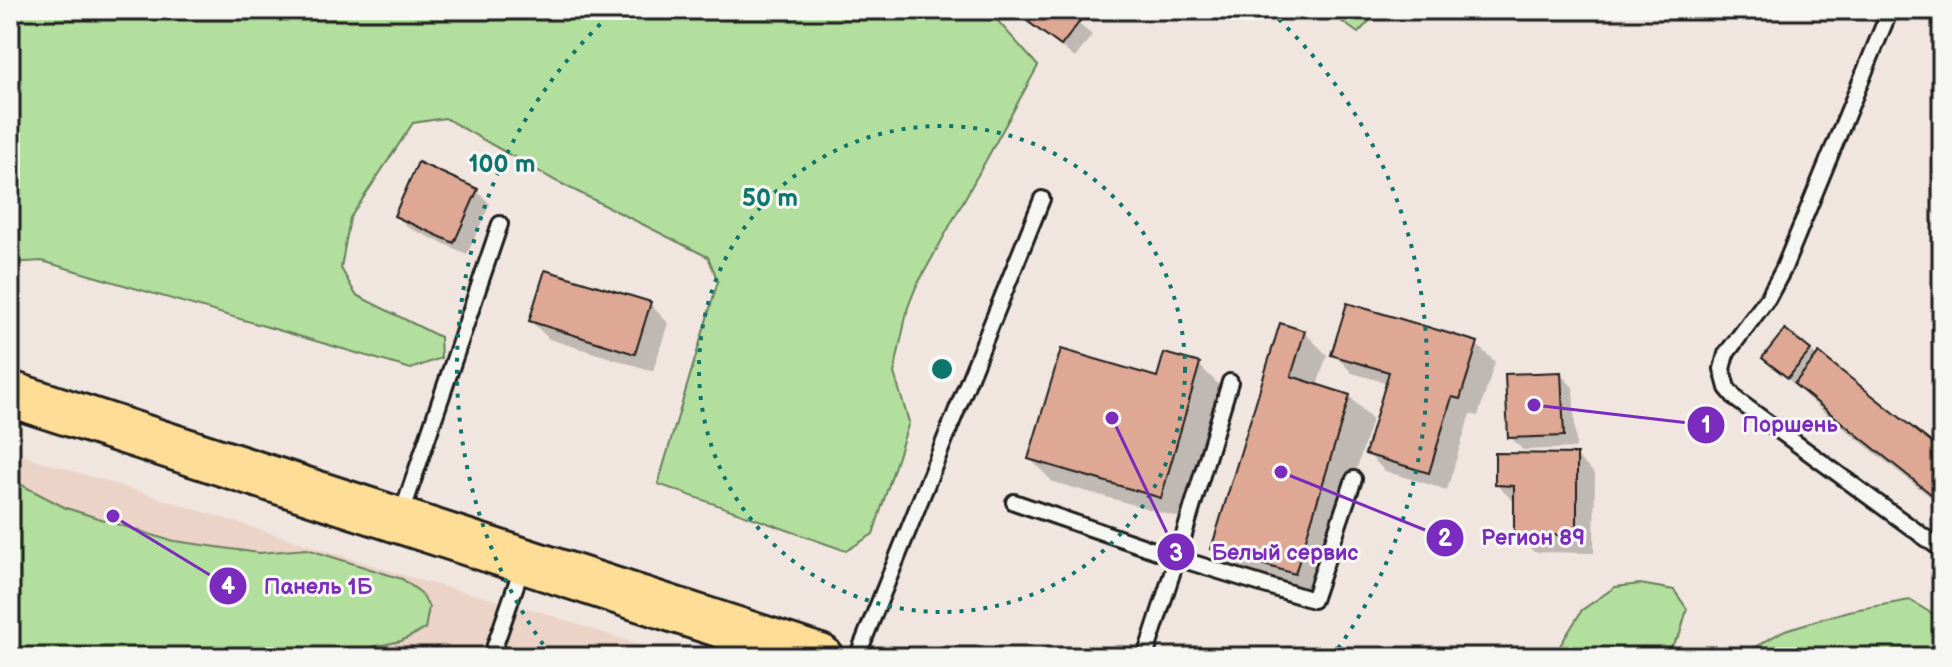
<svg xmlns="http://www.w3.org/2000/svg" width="1952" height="667" font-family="'Balsamiq Sans',sans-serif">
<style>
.built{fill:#ebd3c8}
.green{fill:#b2df9d;stroke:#677e5c;stroke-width:2}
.shadow{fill:#0003}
.building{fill:#dea894;stroke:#1c1c1c;stroke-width:2}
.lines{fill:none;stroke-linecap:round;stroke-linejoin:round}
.lane-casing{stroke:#1c1c1c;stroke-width:20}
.primary-casing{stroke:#1c1c1c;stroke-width:50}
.lane{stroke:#f6f6f2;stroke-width:14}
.primary{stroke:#fedd96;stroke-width:44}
.ring{fill:none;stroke:#0f766e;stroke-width:4;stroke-dasharray:4 8}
.centre{fill:#0f766e;stroke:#f6f6f2;stroke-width:4}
.ring-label{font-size:24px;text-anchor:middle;font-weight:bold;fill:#0f766e;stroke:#f6f6f2;stroke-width:6;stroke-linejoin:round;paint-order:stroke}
.leader{fill:none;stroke:#7b2cbf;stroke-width:3}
.callout-dot{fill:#7b2cbf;stroke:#f6f6f2;stroke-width:3}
.mark-label{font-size:24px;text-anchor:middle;font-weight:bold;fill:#fff}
.callout-label{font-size:22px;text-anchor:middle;font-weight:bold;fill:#7b2cbf;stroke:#f6f6f2;stroke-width:6;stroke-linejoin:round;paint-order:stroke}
</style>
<rect width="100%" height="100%" fill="#f1e6df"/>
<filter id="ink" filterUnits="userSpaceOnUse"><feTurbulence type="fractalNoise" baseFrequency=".0125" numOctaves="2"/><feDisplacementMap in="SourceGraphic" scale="16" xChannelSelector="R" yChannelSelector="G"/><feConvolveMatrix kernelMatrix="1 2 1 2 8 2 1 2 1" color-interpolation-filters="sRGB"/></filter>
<g filter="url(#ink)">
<path class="built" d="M10,451l413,130 118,31 135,45h-666z"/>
<g class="green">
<path d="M10,10h992l-6,9 42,47 -122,221 -8,20 -14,66 15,49 -36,112 -27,17 -188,-67 60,-203 -10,-24 -152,-76 -111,-63 -32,5 -63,95 -9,50 15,27 84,42 1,21 -30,11 -369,-108 -32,2z"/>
<path d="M1326,10h54l-22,23z"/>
<path d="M10,479l56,29 102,32 91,13 48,-4 95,30 19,14 8,14 -4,22 -24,12 -76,16h-315z"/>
<path d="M1640,584l34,6 13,19 -7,25 -17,23h-110l29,-47 33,-23z"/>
<path d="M1910,600l32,20v37h-204l47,-27 63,-19z"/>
</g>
<g class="shadow">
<path d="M1015,10h47l30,25 -17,23z"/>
<path d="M477,191l13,13 -23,50 -58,-26 -13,-13z"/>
<path d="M650,304l18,19 -15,48 -104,-32 -18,-18z"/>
<path d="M1304,332l23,23 -10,31 32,10 23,23 -54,177 -82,-25 -22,-23z"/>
<path d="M1476,344l19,18 -17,54 -8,-2 -23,76 -62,-19 -18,-18 21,-70 -36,-10 -18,-19z"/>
<path d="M1810,351l132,103v52l-115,-91 -63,-58z"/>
<path d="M1199,365l23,23 -38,131 -131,-37 -23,-23 128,-79z"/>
<path d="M1560,374l13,13 3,61 -53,2 -13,-13z"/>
<path d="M1576,456l19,18 -1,79 -60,-1 -18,-18v-30l-19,-19z"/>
</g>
<g class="building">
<path d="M1012,10h54l14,11 -19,25z"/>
<path d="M418,162l60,27 -24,54 -60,-27z"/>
<path d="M545,270l106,32 -16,52 -106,-33z"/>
<path d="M1347,303l131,39 -18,57 -8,-2 -23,76 -64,-19 24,-82 -58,-17z"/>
<path d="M1280,323l25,8 -14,45 59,19 -55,179 -84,-25z"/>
<path d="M1785,329l26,21 -23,28 -26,-20z"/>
<path d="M1061,349l96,28 7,-24 36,10 -39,135 -133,-39z"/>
<path d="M1819,353l123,98v52l-148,-119z"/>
<path d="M1561,372l3,64 -56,2 -3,-64z"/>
<path d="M1495,453l82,1v81h-63v-49l-19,-1z"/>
</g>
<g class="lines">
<g class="lane-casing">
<g id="lane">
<path d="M1890,10l-107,260 -15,28 -42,56 -4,15 5,19 10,12 205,150"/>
<path d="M1230,382l-53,176 136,42 41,-121"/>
<path d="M1014,502l163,56 -32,99"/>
<path d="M401,516l99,-292"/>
<path d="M491,657l32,-92"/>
<path d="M857,657l185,-458"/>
</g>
</g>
<g class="primary-casing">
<path id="primary" d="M10,394l810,263"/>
</g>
<use href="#lane" class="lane"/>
<use href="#primary" class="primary"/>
</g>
</g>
<g class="ring">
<circle cx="942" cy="369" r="243"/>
<path d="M550 654A485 485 0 0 1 614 11M1270 11A485 485 0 0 1 1334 654"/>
</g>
<circle cx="942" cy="369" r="12" class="centre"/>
<g class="ring-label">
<text x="502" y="172">100 m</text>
<text x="770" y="206">50 m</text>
</g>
<path class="leader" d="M1534 405L1706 425M1281 472L1445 538M1112 418L1176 552M113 516L228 586"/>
<g class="callout-dot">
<circle cx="1534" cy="405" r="8"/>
<circle cx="1281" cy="472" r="8"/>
<circle cx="1112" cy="418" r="8"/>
<circle cx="113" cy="516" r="8"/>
<circle cx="1706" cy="425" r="20"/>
<circle cx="1445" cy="538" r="20"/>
<circle cx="1176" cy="552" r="20"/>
<circle cx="228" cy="586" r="20"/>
</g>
<g class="mark-label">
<text x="1706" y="433">1</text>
<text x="1445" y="546">2</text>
<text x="1176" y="561">3</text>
<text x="228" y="594">4</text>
</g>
<g class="callout-label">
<text x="1790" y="432">Поршень</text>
<text x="1533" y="545">Регион 89</text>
<text x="1285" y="560">Белый сервис</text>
<text x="318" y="594">Панель 1Б</text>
</g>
<rect width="1952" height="667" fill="none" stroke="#f6f6f2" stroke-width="40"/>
<rect x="20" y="20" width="1912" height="627" fill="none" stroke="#1c1c1c" stroke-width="3" filter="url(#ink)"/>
</svg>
